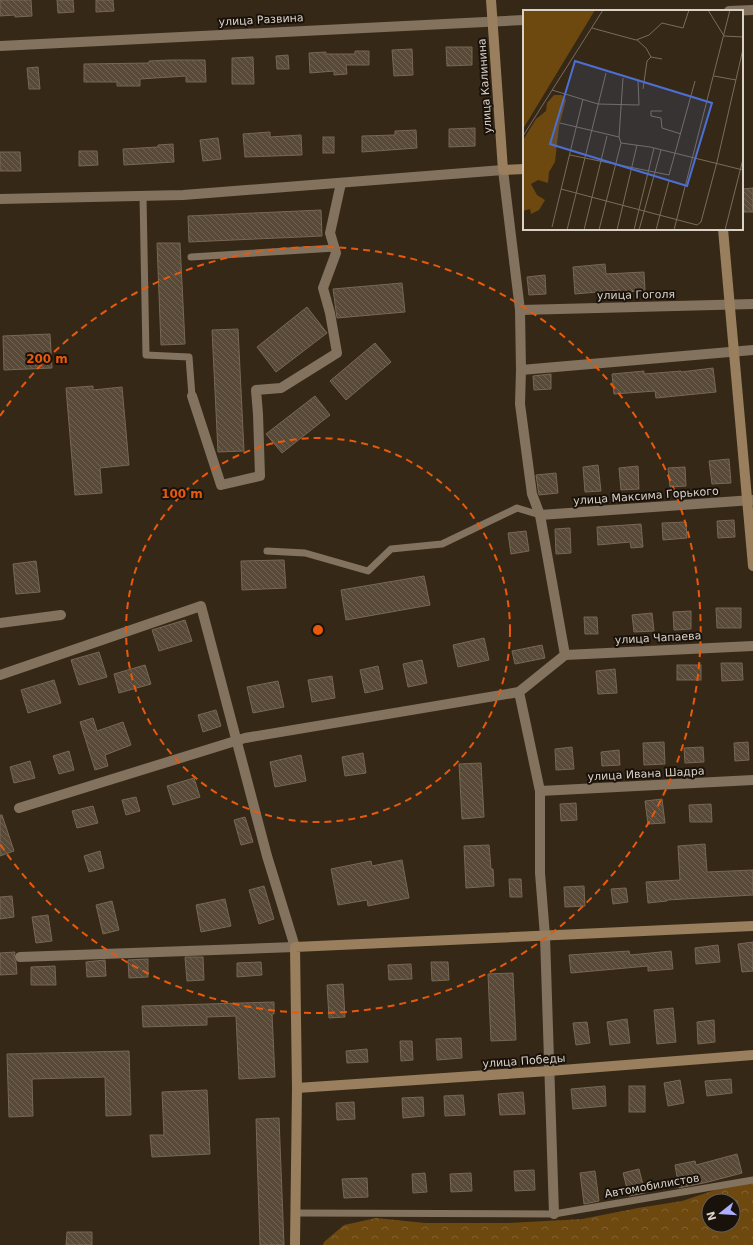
<svg xmlns="http://www.w3.org/2000/svg" width="753" height="1245" font-family="'DejaVu Sans',sans-serif">
<style>
.forest{fill:url(#forest-crowns);fill-rule:evenodd}
.building{fill:url(#building-back-hatch);stroke:#776754}
.lines{fill:none;stroke-linecap:round;stroke-linejoin:round}
.lane{stroke:#82725e;stroke-width:7}
.street{stroke:#82725e;stroke-width:10}
.secondary{stroke:#997f5e;stroke-width:10}
.ring{fill:none;stroke:#e8590c;stroke-width:2;stroke-dasharray:7 5}
.labels{text-anchor:middle;dominant-baseline:central;stroke-width:4;stroke-linejoin:round;paint-order:stroke}
.street-label{font-size:11px;fill:#dad1c7;stroke:#19120b}
.inset-road{fill:none;stroke:#786c5d;stroke-width:1}
.view{fill:#4c6fd4;fill-opacity:0.15;stroke:#4c6fd4;stroke-width:2}
.inset-edge{fill:none;stroke:#dad1c7;stroke-width:2}
.centre{fill:#e8590c;stroke:#19120b;stroke-width:2}
.ring-label{font-size:12px;text-anchor:middle;font-weight:bold;fill:#e8590c;stroke:#19120b;stroke-width:4;stroke-linejoin:round;paint-order:stroke}
</style>
<defs>
<pattern id="forest-crowns" width="20" height="18" patternUnits="userSpaceOnUse"><rect width="20" height="18" fill="#6d480f"/><path d="M2 6a3 3 0 1 1 6 0M12 15a3 3 0 1 1 6 0" fill="none" stroke="#816130"/></pattern>
<pattern id="building-back-hatch" width="6" height="6" patternUnits="userSpaceOnUse"><rect width="6" height="6" fill="#594a38"/><path d="M-1 5l2 2M0 0l6 6M5-1l2 2" fill="none" stroke="#706353"/></pattern>
</defs>
<rect width="100%" height="100%" fill="#362817"/>
<path class="forest" d="M753,1182v63h-430l1,-3 20,-17 32,-7 49,5h84l73,-4 56,-11 44,-7 45,-15zM709,1201h24v24h-24z"/>
<g class="building">
<path d="M0,0h31l1,16 -17,1v-2l-15,1z"/>
<path d="M57,0h16l1,12 -16,1z"/>
<path d="M96,0h17l1,11 -18,1z"/>
<path d="M446,47h26v18l-25,1z"/>
<path d="M412,49l1,26 -19,1 -2,-26z"/>
<path d="M355,51h14v14h-23l1,9 -13,1v-4l-24,2 -1,-20 17,-1v2h29z"/>
<path d="M288,55l1,14h-12l-1,-13z"/>
<path d="M253,57l1,27h-22v-26z"/>
<path d="M170,60h35l1,22h-20v-6l-46,3v7h-23v-4h-33v-18l65,-1v-2z"/>
<path d="M38,67l2,22h-11l-2,-21z"/>
<path d="M475,128v18l-26,1v-18z"/>
<path d="M416,130l1,18 -55,4v-16l33,-1v-4z"/>
<path d="M270,132v5l31,-2 1,20 -57,2 -2,-23z"/>
<rect x="323" y="137" width="11" height="16"/>
<path d="M218,138l3,21 -18,2 -3,-21z"/>
<path d="M173,144l1,18 -50,3 -1,-16 35,-2v-2z"/>
<path d="M79,151h18l1,14 -19,1z"/>
<path d="M0,152h20l1,19h-21z"/>
<path d="M753,188v24h-10l-1,-23z"/>
<path d="M321,210l1,26 -133,6 -1,-26z"/>
<path d="M157,243h23l5,101 -24,1z"/>
<path d="M605,264l1,10 38,-2 1,19 -25,1v-2l-45,4 -2,-27z"/>
<path d="M545,275l1,19 -17,1 -2,-18z"/>
<path d="M402,283l3,29 -68,6 -4,-29z"/>
<path d="M307,307l20,26 -51,39 -19,-25z"/>
<path d="M238,329l6,122 -26,1 -6,-122z"/>
<path d="M50,334l2,34 -48,2 -1,-34z"/>
<path d="M375,343l16,19 -45,38 -16,-19z"/>
<path d="M713,368l3,24 -60,6 -1,-7 -41,3 -2,-20 32,-3v3l37,-3v1z"/>
<path d="M551,374v15l-17,1 -1,-14z"/>
<path d="M93,386v4l29,-3 7,78 -29,3 2,25 -27,2 -9,-107z"/>
<path d="M315,396l15,19 -48,38 -16,-19z"/>
<path d="M729,459l2,24 -19,1 -3,-23z"/>
<path d="M598,465l3,26 -16,1 -2,-25z"/>
<path d="M638,466l1,23 -18,1 -2,-22z"/>
<path d="M685,467l1,19 -16,1 -2,-19z"/>
<path d="M556,473l2,20 -19,2 -3,-20z"/>
<path d="M734,520l1,17 -17,1 -1,-17z"/>
<path d="M686,522l1,16 -24,2 -1,-17z"/>
<path d="M641,524l2,23 -12,1 -1,-6 -32,3 -1,-18z"/>
<path d="M570,528l1,25 -15,1 -1,-25z"/>
<path d="M526,531l3,20 -18,3 -3,-21z"/>
<path d="M284,560l2,28 -44,2 -1,-29z"/>
<path d="M36,561l4,31 -24,2 -3,-30z"/>
<path d="M424,576l6,29 -84,15 -5,-30z"/>
<path d="M716,608h25v20h-24z"/>
<path d="M691,611v18l-17,1 -1,-18z"/>
<path d="M652,613l2,18 -20,1 -2,-17z"/>
<path d="M584,617h13l1,17h-13z"/>
<path d="M185,620l7,21 -33,10 -7,-21z"/>
<path d="M484,638l5,22 -31,7 -5,-22z"/>
<path d="M542,645l3,13 -30,6 -3,-13z"/>
<path d="M99,652l8,25 -28,8 -8,-25z"/>
<path d="M422,660l5,23 -19,4 -5,-23z"/>
<path d="M721,663h21l1,17 -21,1z"/>
<path d="M145,665l6,19 -32,9 -5,-19z"/>
<rect x="677" y="665" width="24" height="15"/>
<path d="M378,666l5,23 -18,4 -5,-23z"/>
<path d="M615,669l2,24 -19,1 -2,-23z"/>
<path d="M332,676l3,22 -23,4 -4,-22z"/>
<path d="M54,680l7,23 -33,10 -7,-23z"/>
<path d="M278,681l6,26 -31,6 -6,-26z"/>
<path d="M216,710l5,16 -18,6 -5,-17z"/>
<path d="M93,718l4,13 26,-9 8,23 -26,10 3,11 -13,4 -15,-48z"/>
<path d="M664,742l1,22 -21,1 -1,-22z"/>
<path d="M748,742l1,18 -14,1 -1,-18z"/>
<path d="M572,747l2,22 -18,1 -1,-21z"/>
<path d="M703,747l1,15 -19,1 -1,-15z"/>
<path d="M619,750l1,15 -18,1 -1,-14z"/>
<path d="M69,751l5,19 -15,4 -6,-18z"/>
<path d="M363,753l3,20 -21,3 -3,-19z"/>
<path d="M301,755l5,26 -31,6 -5,-25z"/>
<path d="M30,761l5,17 -21,5 -4,-16z"/>
<path d="M481,763l3,54 -22,2 -3,-55z"/>
<path d="M194,778l6,19 -27,8 -6,-19z"/>
<path d="M136,797l4,14 -14,4 -4,-15z"/>
<path d="M662,799l3,24 -17,1 -3,-23z"/>
<path d="M576,803l1,17 -16,1 -1,-17z"/>
<path d="M711,804l1,18h-22l-1,-17z"/>
<path d="M93,806l5,17 -21,5 -5,-17z"/>
<path d="M0,815h2l12,36 -14,5z"/>
<path d="M245,817l8,25 -12,3 -7,-25z"/>
<path d="M705,844l2,28 46,-2v25l-86,5v1l-19,2 -2,-21 34,-2 -2,-34z"/>
<path d="M489,845l2,24h2l1,17 -28,2 -2,-42z"/>
<path d="M100,851l4,17 -15,4 -5,-16z"/>
<path d="M402,860l7,38 -41,8 -1,-6 -29,5 -7,-36 40,-8 1,5z"/>
<path d="M509,879h12l1,18h-12z"/>
<path d="M264,886l10,33 -15,5 -10,-34z"/>
<path d="M584,886l1,20 -20,1 -1,-20z"/>
<path d="M626,888l2,14 -15,2 -2,-15z"/>
<path d="M12,896l2,21 -14,2v-22z"/>
<path d="M225,899l6,27 -30,6 -5,-27z"/>
<path d="M112,901l7,29 -16,4 -7,-29z"/>
<path d="M48,915l4,26 -16,2 -4,-26z"/>
<path d="M753,942v29l-11,1 -4,-28z"/>
<path d="M718,945l2,17 -24,2 -1,-16z"/>
<path d="M629,951l1,4 41,-4 2,18 -25,2v-5l-77,7 -2,-18z"/>
<path d="M15,952l-1,6 2,4 1,12 -17,1v-22z"/>
<path d="M185,957h18l1,23 -17,1z"/>
<path d="M148,959v18l-19,1 -1,-18z"/>
<path d="M105,960l1,16 -19,1 -1,-15z"/>
<path d="M261,962l1,13 -25,2v-14z"/>
<path d="M431,962h17l1,18 -17,1z"/>
<path d="M411,964l1,15 -23,1 -1,-15z"/>
<path d="M55,966l1,19h-25v-18z"/>
<path d="M513,973l3,67 -25,1 -3,-67z"/>
<path d="M343,984l2,33 -16,1 -2,-33z"/>
<path d="M274,1002v12h-2l3,63 -36,2 -3,-63 -29,1v8l-64,2 -1,-21z"/>
<path d="M673,1008l3,34 -19,2 -3,-34z"/>
<path d="M627,1019l3,24 -20,2 -3,-23z"/>
<path d="M714,1020l1,22 -17,2 -1,-22z"/>
<path d="M587,1022l3,21 -14,2 -3,-22z"/>
<path d="M461,1038l1,20 -25,2 -1,-21z"/>
<path d="M400,1041h12l1,19 -12,1z"/>
<path d="M367,1049l1,13 -21,1 -1,-12z"/>
<path d="M129,1051l2,64 -25,1 -1,-39 -73,2 1,37 -24,1 -2,-63z"/>
<path d="M731,1079l1,14 -25,3 -2,-15z"/>
<path d="M680,1080l4,23 -16,3 -4,-23z"/>
<path d="M605,1086l1,20 -33,3 -2,-20z"/>
<rect x="629" y="1086" width="16" height="26"/>
<path d="M207,1090l3,64 -58,3 -2,-22h14l-2,-43z"/>
<path d="M523,1092l2,22 -25,1 -2,-21z"/>
<path d="M463,1095l2,20 -20,1 -1,-20z"/>
<path d="M423,1097l1,19 -21,2 -1,-20z"/>
<path d="M354,1102l1,17 -18,1 -1,-17z"/>
<path d="M279,1118l5,127h-24l-4,-126z"/>
<path d="M737,1154l5,19 -34,9 -29,6 -4,-23 20,-4 1,4z"/>
<path d="M639,1169l6,24 -16,3 -6,-23z"/>
<path d="M534,1170l1,20 -20,1 -1,-20z"/>
<path d="M595,1171l4,30 -15,3 -4,-31z"/>
<path d="M425,1173l2,19 -14,1 -1,-19z"/>
<path d="M471,1173l1,18 -21,1 -1,-18z"/>
<path d="M367,1178l1,19 -24,1 -2,-19z"/>
<path d="M67,1232h25v13h-26z"/>
</g>
<g class="lines">
<g class="lane">
<path d="M143,196l3,159 43,2 3,39"/>
<path d="M191,257l144,-9"/>
<path d="M267,551l38,2 63,18 23,-22 51,-5 75,-36 23,7"/>
<path d="M295,1213l259,1 199,-34"/>
</g>
<g class="street">
<path d="M729,11l24,-1"/>
<path d="M0,46l524,-26"/>
<path d="M0,199l183,-4 320,-25 17,140 1,60 -1,34 12,90 8,21 25,140"/>
<path d="M520,310l233,-6"/>
<path d="M521,370l232,-20"/>
<path d="M192,396l29,89 39,-9 -2,-62 -2,-24 25,-2 56,-35 -7,-40 -7,-25 13,-35 -6,-20 11,-50"/>
<path d="M540,515l213,-15"/>
<path d="M0,623l61,-8"/>
<path d="M565,655l188,-9"/>
<path d="M0,675l201,-69 66,250 28,91 -275,10"/>
<path d="M540,791l213,-11"/>
<path d="M19,808l226,-70 274,-46"/>
<path d="M554,1214l-9,-278 -5,-63v-82l-21,-99 46,-37"/>
</g>
<g class="secondary">
<path d="M491,0l12,170 21,-1"/>
<path d="M723,229l30,337"/>
<path d="M297,1088l252,-17 204,-16"/>
<path d="M295,1245l2,-157 -2,-141 458,-21"/>
</g>
</g>
<g class="ring">
<circle cx="318" cy="630" r="192"/>
<path d="M0 416A383 383 0 1 1 0 844"/>
</g>
<g class="labels">
<g class="street-label">
<text transform="translate(261 20) rotate(-3)">улица Развина</text>
<text transform="translate(485 86) rotate(-94)">улица Калинина</text>
<text transform="translate(636 295) rotate(-1)">улица Гоголя</text>
<text transform="translate(646 496) rotate(-4)">улица Максима Горького</text>
<text transform="translate(658 638) rotate(-3)">улица Чапаева</text>
<text transform="translate(646 774) rotate(-3)">улица Ивана Шадра</text>
<text transform="translate(524 1061) rotate(-4)">улица Победы</text>
<text transform="translate(652 1186) rotate(-10)">Автомобилистов</text>
</g>
</g>
<g transform="translate(523 10)">
<rect width="220" height="220" fill="#362817"/>
<path d="M0,0h72l-72,119zM31,85h8l4,5 -7,26 -4,36 -6,10 -1,11 -10,-3 -7,4 6,11 8,5 -6,10 -8,4 -1,-5 -7,2v-71l13,-21 10,-8 1,-8z" fill="#6d480f"/>
<path class="inset-road" d="M185,0l16,26 19,1M69,18l44,12 13,-5 13,-12 21,5 6,-18M114,30l9,8 5,9 11,2M191,66l22,4M120,79l4,-28 4,-4M29,80l46,14 41,1 -1,-25M139,101h-11v5l10,2 1,10 19,6M37,113l59,14 2,6M0,126l80,-126M96,127l4,-59M98,133l29,4 93,23M47,145l99,20 26,-94M38,179l136,36M174,215l4,-3 16,-60 26,-113M29,217l31,-128M44,220l39,-157M61,220l23,-94M76,220l22,-87M94,220l20,-85M111,220l20,-82M116,220l22,-80M133,220l13,-49M151,220l56,-220M202,220l18,-71"/>
<path class="view" d="M52,51l137,42 -25,83 -137,-42z"/>
<rect width="220" height="220" class="inset-edge"/>
</g>
<circle cx="318" cy="630" r="6" class="centre"/>
<g class="ring-label">
<text x="47" y="363">200 m</text>
<text x="182" y="498">100 m</text>
</g>
<g transform="translate(721 1213) rotate(253)"><circle r="19" fill="#19120b" stroke="#665e56"/>
<path d="M0-3L7 15L0 10L-7 15Z" fill="#acaffb"/>
<text y="-6" font-size="11" font-weight="bold" text-anchor="middle" fill="#dad1c7">N</text>
</g>
</svg>
